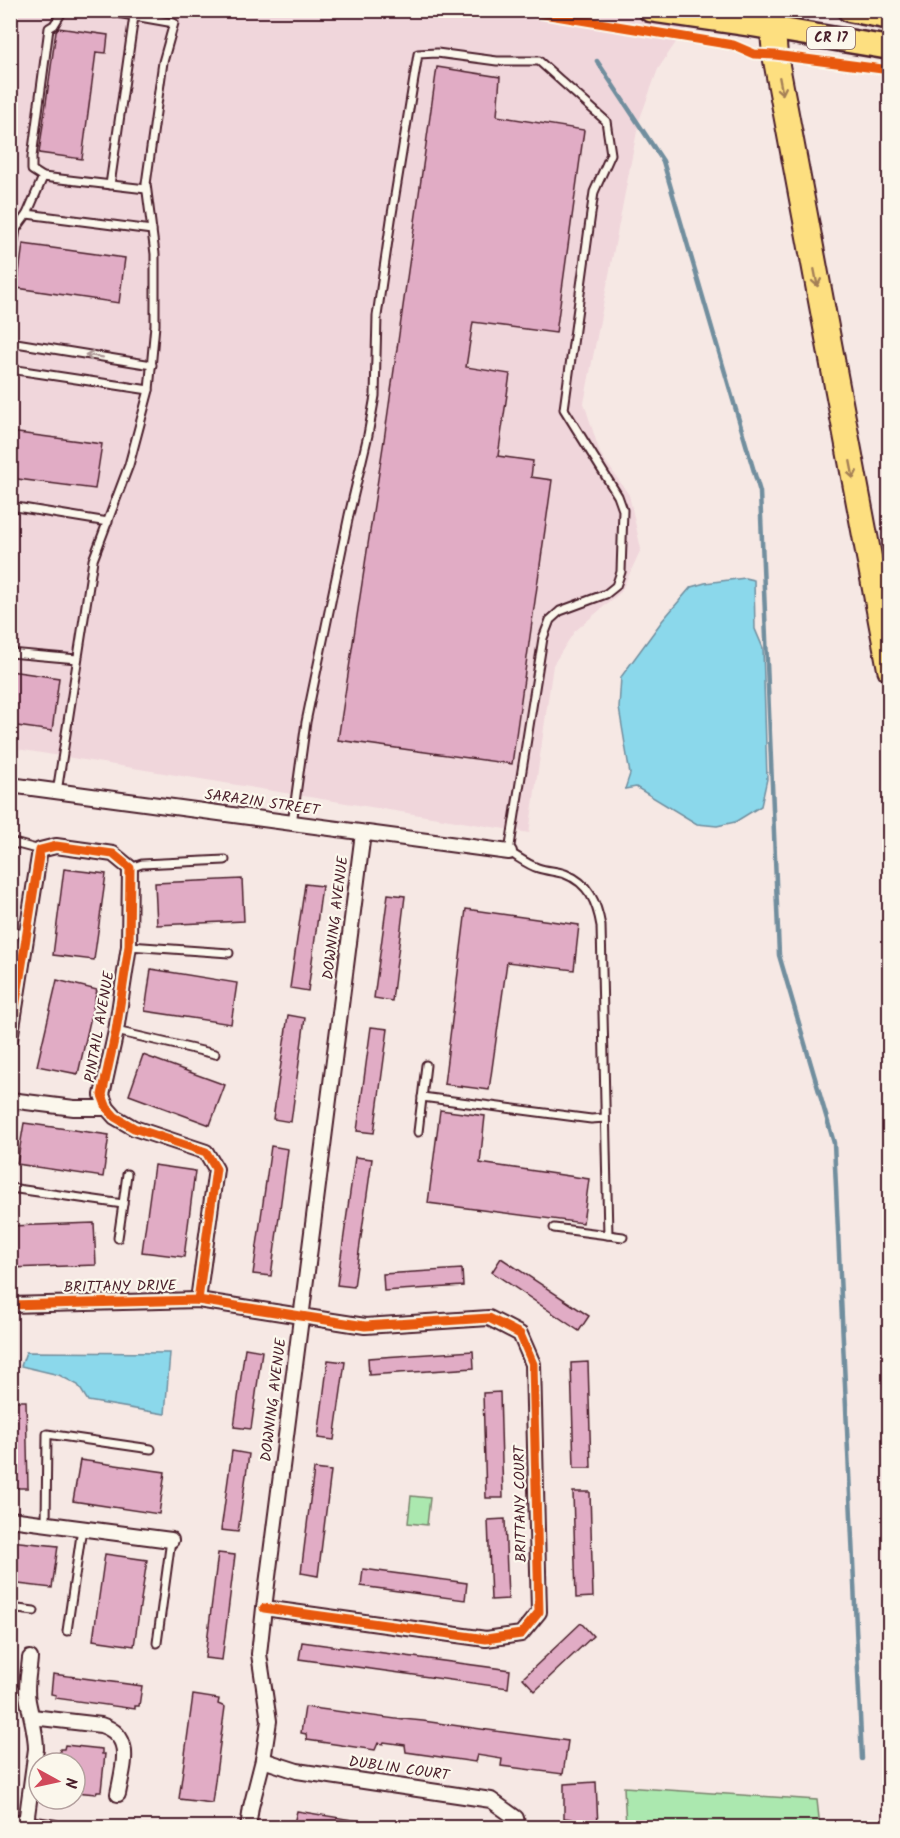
<svg xmlns="http://www.w3.org/2000/svg" width="900" height="1838" font-family="Kalam,sans-serif">
<style>
.built{fill:#f0d6db}
.green{fill:#abe8af;stroke:#7a846d;stroke-width:1.5}
.water{fill:#8bd8eb;stroke:#718e9e;stroke-width:1.5}
.lines{fill:none;stroke-linecap:round;stroke-linejoin:round}
.stream{stroke:#718e9e;stroke-width:4.5}
.building{fill:#e1acc5;stroke:#4a1f2b;stroke-width:1.5}
.service-casing{stroke:#4a1f2b;stroke-width:11}
.minor-casing{stroke:#4a1f2b;stroke-width:18}
.trunk-casing{stroke:#4a1f2b;stroke-width:27}
.motorway-casing{stroke:#4a1f2b;stroke-width:28}
.service{stroke:#fbf7ec;stroke-width:7}
.minor{stroke:#fbf7ec;stroke-width:14}
.trunk{stroke:#fddf80;stroke-width:22}
.motorway{stroke:#fddf80;stroke-width:24}
.cycleway-casing{stroke:#fbf7ec;stroke-width:13}
.cycleway{stroke:#e8590c;stroke-width:9}
.oneway{stroke:#a47f56}
.oneway2{stroke:#ab9695}
.labels{text-anchor:middle;dominant-baseline:central;stroke-width:4.5;stroke-linejoin:round;paint-order:stroke}
.shield{fill:#fbf7ec;stroke:#7f6065;stroke-width:1.5}
.shield-label{font-size:14px;font-weight:bold;fill:#4a1f2b}
.street-label{font-size:15px;fill:#4a1f2b;stroke:#fbf7ec}
</style>
<rect width="100%" height="100%" fill="#f6e8e4"/>
<filter id="ink" filterUnits="userSpaceOnUse"><feTurbulence type="fractalNoise" baseFrequency=".0167" numOctaves="2"/><feDisplacementMap in="SourceGraphic" scale="12" xChannelSelector="R" yChannelSelector="G"/><feConvolveMatrix kernelMatrix="1 2 1 2 8 2 1 2 1" color-interpolation-filters="sRGB"/></filter>
<g filter="url(#ink)">
<path class="built" d="M18,11h679l-39,58 -19,52 -55,282 16,50 29,42 12,54 -20,43 -47,40 -21,33 -24,168 -518,-85 -1,-684z"/>
<g class="green">
<path d="M411,1496l19,2 -3,27 -19,-2z"/>
<path d="M624,1787l193,13 3,27h-194z"/>
</g>
<g class="water">
<path d="M745,578l9,2 1,49 8,19 4,131 -6,27 -26,16 -18,4 -20,-2 -61,-37 -11,2 5,-15 -11,-66 2,-31 41,-56 29,-34 14,-4z"/>
<path d="M26,1352l144,1 -5,61 -77,-13 -10,-16 -19,-10 -38,-9z"/>
</g>
<g class="lines">
<path class="stream" d="M597,61l66,100 97,331 19,463 55,188 28,616"/>
</g>
<g class="building">
<path d="M58,28l50,7 -2,18 -10,-1 -14,107 -43,-6 17,-122z"/>
<path d="M437,67l63,10 -3,39 87,14 -28,203 -83,-11 -7,45 44,7 -12,82 35,5 -2,16 21,3 -40,284 -174,-24 46,-300z"/>
<path d="M23,244l102,14 -6,45 -102,-15z"/>
<path d="M10,432l92,12 -7,45 -85,-11z"/>
<path d="M10,671l49,7 -7,53 -42,-6z"/>
<path d="M64,869l42,5 -12,86 -41,-5z"/>
<path d="M242,879l2,42 -87,4 -2,-42z"/>
<path d="M305,884l17,2 -14,105 -18,-3z"/>
<path d="M388,894l17,2 -13,105 -18,-3z"/>
<path d="M466,909l113,16 -5,45 -67,-8 -18,128 -45,-6z"/>
<path d="M151,969l86,14 -6,41 -86,-13z"/>
<path d="M57,980l40,10 -19,84 -41,-8z"/>
<path d="M288,1015l17,3 -14,104 -18,-3z"/>
<path d="M371,1027l17,2 -14,104 -17,-2z"/>
<path d="M143,1055l82,30 -15,40 -81,-30z"/>
<path d="M440,1110l45,6 -5,47 109,16 -6,44 -155,-20z"/>
<path d="M24,1123l85,12 -6,42 -86,-13z"/>
<path d="M271,1146l17,3 -17,127 -18,-2z"/>
<path d="M355,1157l17,2 -18,128 -17,-2z"/>
<path d="M154,1165l41,6 -11,86 -42,-5z"/>
<path d="M94,1223l2,42 -86,3v-42z"/>
<path d="M501,1258l88,58 -10,15 -87,-59z"/>
<path d="M462,1269l1,17 -79,5 -1,-17z"/>
<path d="M245,1348l17,3 -11,78 -17,-2z"/>
<path d="M473,1351l1,17 -105,7 -1,-17z"/>
<path d="M328,1360l17,2 -11,78 -16,-2z"/>
<path d="M588,1362l3,106h-17l-3,-105z"/>
<path d="M500,1392l3,106h-17l-3,-105z"/>
<path d="M10,1401h16l2,87h-18z"/>
<path d="M232,1451l17,3 -11,78 -17,-2z"/>
<path d="M80,1460l85,12 -6,42 -86,-13z"/>
<path d="M314,1469l17,2 -13,105 -17,-3z"/>
<path d="M573,1492h17l3,105 -17,1z"/>
<path d="M505,1519l3,80 -17,1 -3,-80z"/>
<path d="M10,1541l48,5 -6,42 -42,-5z"/>
<path d="M218,1553l17,2 -13,105 -17,-2z"/>
<path d="M105,1554l42,6 -13,86 -41,-6z"/>
<path d="M363,1569l104,14 -2,17 -104,-14z"/>
<path d="M581,1623l12,13 -58,55 -12,-13z"/>
<path d="M302,1642l208,28 -2,18 -209,-29z"/>
<path d="M53,1674l89,12 -3,20h-4v3l-80,-11 1,-3 -5,-1z"/>
<path d="M193,1695l26,4 -1,5 7,3 -13,96 -33,-4z"/>
<path d="M305,1707l98,13v-1l20,2 145,20 -5,33 -62,-8 1,-7 -25,-4 -2,7 -69,-10 -1,-7 -21,-3 -1,2 -5,-1 -3,7 -68,-10 -1,-6 -5,-1z"/>
<path d="M65,1745l37,4v5h3l-4,37h-4l-1,3 -21,-2v-29h-16l1,-14h4z"/>
<path d="M596,1782l2,45h-27l1,-8 -8,-1v-34z"/>
<path d="M297,1811l62,10 -1,6h-65z"/>
</g>
<g class="lines">
<g class="service-casing">
<g id="service">
<path d="M68,10l-6,2 -8,13 -5,3 -17,129v13l11,7 103,12"/>
<path d="M43,177l-16,37 125,16"/>
<path d="M110,185l24,-169"/>
<path d="M10,266l6,-37 11,-15"/>
<path d="M10,342l142,23"/>
<path d="M10,369l139,21"/>
<path d="M10,506l98,16"/>
<path d="M10,653l67,6"/>
<path d="M57,792l36,-232 36,-95 20,-75 6,-65v-71l-9,-70 17,-122 11,-39 -74,-13"/>
<path d="M292,824l14,-102 43,-207 19,-80 7,-39 2,-80 14,-96 27,-166 19,-1 60,8h42l67,60 5,33 -17,38 -30,217 54,87 5,14 -2,62 -5,14 -10,8 -46,17 -10,9 -7,18 -34,214c9,5 19,13 29,16 9,3 18,3 27,6 24,9 32,29 36,52l7,309"/>
<path d="M10,842l30,8"/>
<path d="M130,868l12,-4 83,-4"/>
<path d="M10,931l17,4"/>
<path d="M129,946l100,7"/>
<path d="M116,1031l99,23"/>
<path d="M422,1097l169,22 14,-1"/>
<path d="M418,1132l8,-67"/>
<path d="M10,1188l113,16 4,-30"/>
<path d="M554,1228l69,9"/>
<path d="M118,1238l5,-34"/>
<path d="M46,1524l1,-90 104,15"/>
<path d="M10,1608l24,3"/>
<path d="M67,1631l15,-103"/>
<path d="M157,1643l14,-103"/>
</g>
</g>
<g class="minor-casing">
<g id="minor">
<path d="M10,785l499,67"/>
<path d="M10,1040l30,-190 16,-4 57,8 17,14 -1,78 -13,85 -14,64 5,13 8,9 19,11 72,24 10,17 -18,131"/>
<path d="M10,1100l64,8h33"/>
<path d="M10,1305l188,-5 167,26 124,-8 31,16 13,30 6,248 -18,22 -35,5 -222,-31"/>
<path d="M10,1519l161,21"/>
<path d="M32,1717l69,8c34,11 22,41 17,69"/>
<path d="M263,1760l34,11 194,29 25,18 2,10"/>
<path d="M10,1821l45,7"/>
<path d="M26,1823l10,-74c0,-17 -5,-32 -8,-48 -3,-14 1,-29 2,-43"/>
<path d="M248,1828l3,-21 12,-47 6,-39 -10,-67 5,-46 99,-775"/>
</g>
</g>
<g class="trunk-casing">
<g id="trunk">
<path d="M650,10l103,15 137,23"/>
<path d="M849,10l41,8"/>
</g>
</g>
<g class="motorway-casing">
<path id="motorway" d="M771,10l4,45 115,614"/>
</g>
<use href="#service" class="service"/>
<use href="#minor" class="minor"/>
<use href="#trunk" class="trunk"/>
<use href="#motorway" class="motorway"/>
<g class="cycleway-casing">
<g id="cycleway">
<path d="M519,10l214,35 21,9 21,1 115,15"/>
<path d="M10,1040l30,-190 16,-4 57,8 17,14 -1,78 -13,85 -14,64 5,13 8,9 19,11 72,24 10,17 -18,131"/>
<path d="M10,1305l188,-5 167,26 124,-8 31,16 13,30 6,248 -18,22 -35,5 -222,-31"/>
</g>
</g>
<use href="#cycleway" class="cycleway"/>
</g>
<defs><path id="oneway-shaft" d="M-6 0H5M1.5-3L5.5 0L1.5 3" fill="none" stroke-width="1.6" stroke-linecap="round" stroke-linejoin="round" transform="scale(1.5)"/></defs>
<g class="oneway">
<use href="#oneway-shaft" transform="translate(781 86) rotate(79)"/>
<use href="#oneway-shaft" transform="translate(816 278) rotate(79)"/>
<use href="#oneway-shaft" transform="translate(852 470) rotate(79)"/>
</g>
<use class="oneway2" href="#oneway-shaft" transform="translate(94 356) rotate(-171)"/>
</g>
<g class="labels">
<rect class="shield" x="807" y="27" width="48" height="22" rx="4.5"/>
<g class="shield-label">
<text x="831" y="38">CR 17</text>
</g>
<g class="street-label">
<text transform="translate(262 803) rotate(8)">SARAZIN STREET</text>
<text transform="translate(336 918) rotate(-83)">DOWNING AVENUE</text>
<text transform="translate(100 1027) rotate(-80)">PINTAIL AVENUE</text>
<text transform="translate(120 1287) rotate(-1)">BRITTANY DRIVE</text>
<text transform="translate(274 1400) rotate(-83)">DOWNING AVENUE</text>
<text transform="translate(521 1504) rotate(-91)">BRITTANY COURT</text>
<text transform="translate(399 1769) rotate(8)">DUBLIN COURT</text>
</g>
</g>
<rect width="900" height="1838" fill="none" stroke="#fbf7ec" stroke-width="36"/>
<rect x="18" y="18" width="864" height="1802" fill="none" stroke="#4a1f2b" stroke-width="2" filter="url(#ink)"/>
<g transform="translate(57 1781) rotate(98)"><circle r="28" fill="#fbf7ec" stroke="#b4a19f" stroke-width="1.5"/>
<path d="M0-4.5L10 22L0 15L-10 22Z" fill="#d1495b"/>
<text y="-9" font-size="16" font-weight="bold" text-anchor="middle" fill="#4a1f2b">N</text>
</g>
</svg>
